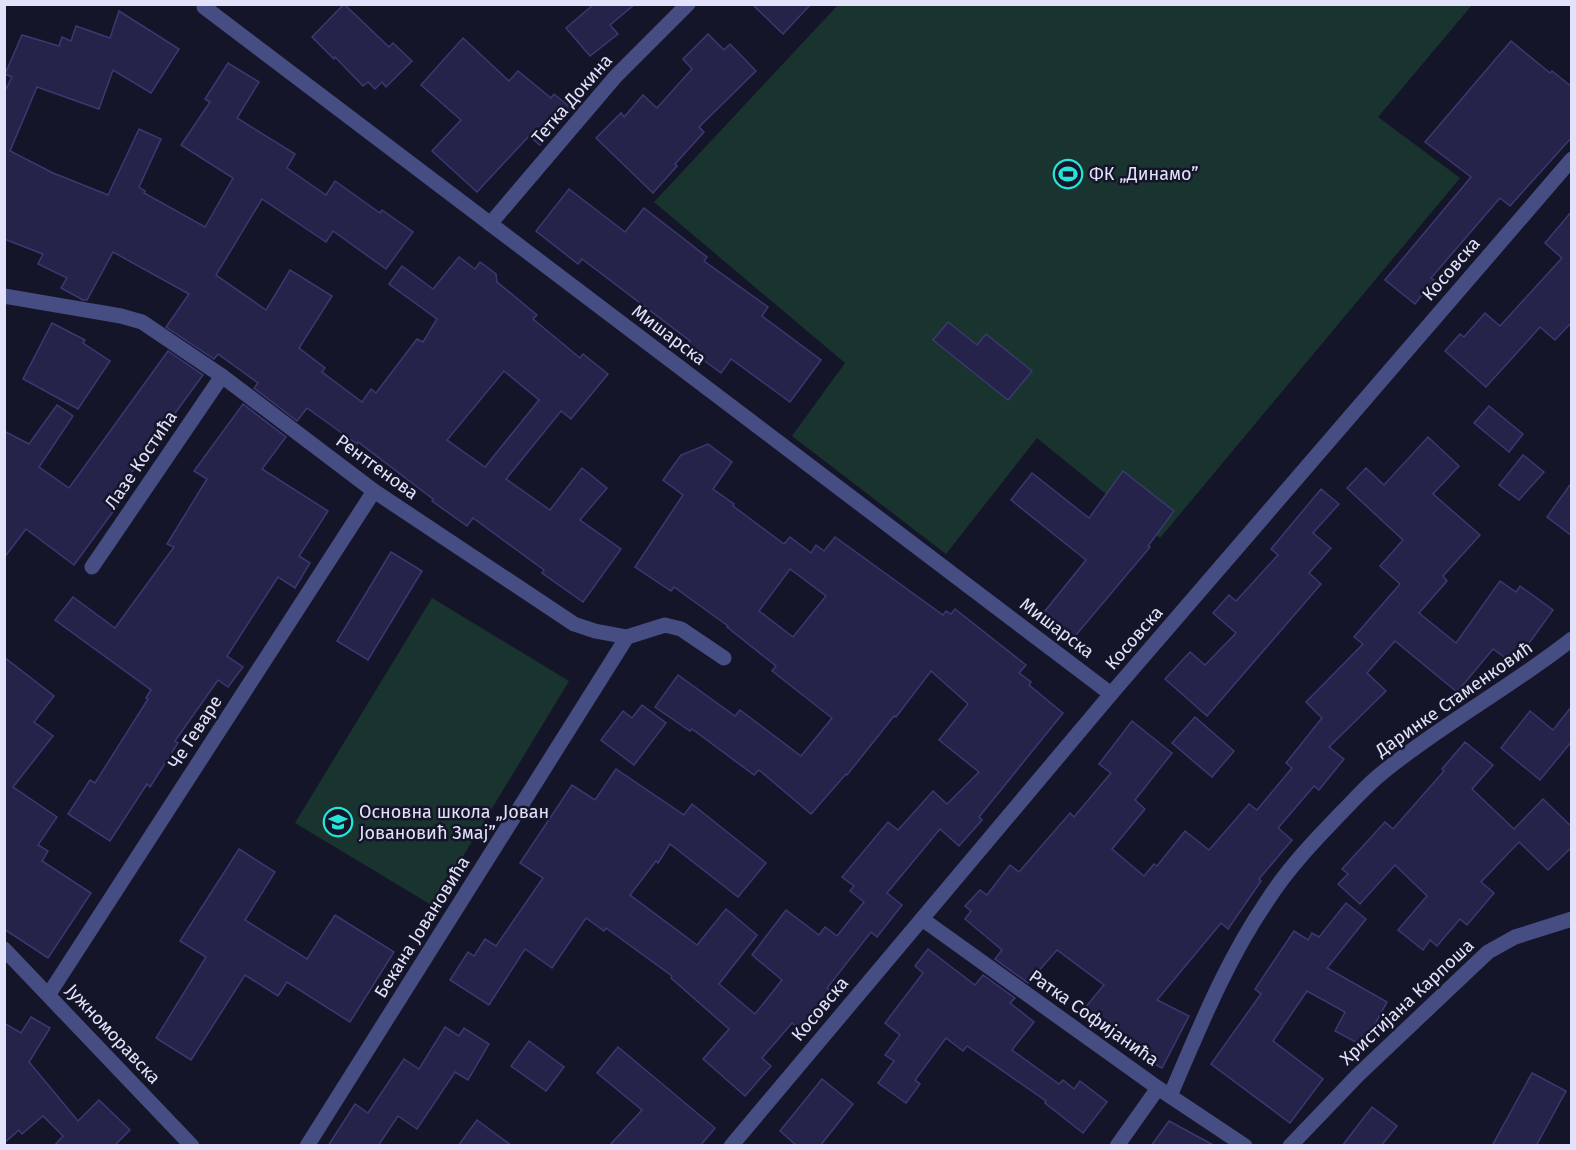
<svg xmlns="http://www.w3.org/2000/svg" width="1576" height="1150" font-family="'Fira Sans',sans-serif">
<style>
.green{fill:#19342e}
.building{fill:#252349;stroke:#3b3872;stroke-width:1.5;fill-rule:evenodd}
.lines{fill:none;stroke-linecap:round;stroke-linejoin:round}
.minor{stroke:#464d83;stroke-width:15}
.labels{text-anchor:middle;dominant-baseline:central;stroke-width:5;stroke-linejoin:round;paint-order:stroke}
.street-label{font-size:18px;fill:#e2e3fb;stroke:#15152a}
.poi-label{font-size:18px;fill:#e2e3fb;stroke:#15152a;text-anchor:start}
</style>
<rect width="100%" height="100%" fill="#15152a"/>
<g class="green">
<path d="M838,5h634l-94,112 82,61 -300,360 -123,-100 -91,116 -154,-118 53,-73 -191,-161z"/>
<path d="M432,598l137,83 -136,225 -138,-83z"/>
</g>
<g class="building">
<path d="M344,4l45,43 4,-4 19,18 -26,26 -4,-5 -7,7 -7,-7 -5,4 -28,-29 -1,2 -22,-22z"/>
<path d="M594,4h41l-25,21 8,9 -28,22 -24,-28z"/>
<path d="M752,4h59l-28,30z"/>
<path d="M119,11l60,38 -28,44 -38,-23 -14,39 -62,-22 -27,64 43,22 55,22 31,-66 22,10 -22,48 6,4 -1,2 61,34 28,-49 -52,-33 29,-43 -5,-3 23,-36 31,19 -22,36 58,36 -8,14 39,27 9,-14 45,32 2,-3 31,22 -27,37 -53,-38 -7,11 -64,-43 -46,76 50,35 24,-40 42,26 -33,52 26,20 -3,4 40,30 9,-13 5,4 41,-54 6,3 14,-23 -48,-35 13,-18 31,23 26,-32 16,12 5,-7 16,12 1,8 40,33 -4,4 47,39 3,-4 25,20 -37,45 -10,-8 -55,68 44,31 32,-42 25,20 -27,32 41,29 -38,53 -41,-29 2,-3 -71,-52 -6,8 -35,-25 1,-2 -75,-57 -1,2 -50,-36 -10,13 -43,-33 4,-5 -40,-29 -4,5 -48,-32 23,-33 -76,-42 -26,48h-4l-22,-12 6,-10 -29,-14 5,-10 -39,-15v-146l8,-16 -7,-3 17,-39 37,11 3,-9 9,4 5,-15 34,12zM504,371l35,29 -54,67 -38,-27z"/>
<path d="M708,34l16,16 6,-6 26,27 -57,56 5,5 -29,32 2,2 -24,27 -57,-55 25,-25 3,4 19,-22 14,13 35,-39 -9,-10z"/>
<path d="M463,38l46,43 9,-10 33,27 3,-4 17,14 -31,37 -11,-9 -52,56 -45,-41 29,-31 -40,-35z"/>
<path d="M1511,41l39,32 2,-2 20,16v50l-62,69 -10,-8 -69,80 3,2 -19,24 -30,-24 86,-103 -46,-35z"/>
<path d="M569,189l56,43 19,-24 63,49 -3,4 64,46 -6,9 59,44 -31,42 -59,-43 -10,14 -35,-26 4,-6 -108,-82 -4,5 -42,-33z"/>
<path d="M1572,211v111l-17,18 -15,-13 -54,60 -41,-36 15,-17 4,3 21,-24 15,13 62,-68 -17,-15z"/>
<path d="M948,322l29,23 9,-11 46,37 -24,29 -75,-60z"/>
<path d="M52,323l33,17 -2,3 27,18 -32,48 -55,-30z"/>
<path d="M168,351l35,24 -87,119 7,4 -49,67 -48,-36 -22,29v-127l25,13 28,-39 16,11 -34,51 30,21z"/>
<path d="M243,404l43,33 -24,32 66,42 -29,45 11,7 -15,25 -17,-11 -51,79 16,11 -15,20 -10,-7 -43,61 3,2 -28,44 -3,-3 -37,57 -42,-27 22,-34 5,3 53,-84 -2,-1 5,-8 -96,-70 18,-23 42,31 59,-81 -7,-3 40,-65 -13,-8z"/>
<path d="M1489,406l34,28 -14,18 -35,-29z"/>
<path d="M1428,437l31,29 -26,28 47,41 -37,41 4,5 -28,32 37,30 44,-62 16,11 4,-6 33,24 -39,54 -21,-15 -36,43 -62,-51 -28,32 19,18 -57,56 15,12 -25,31 -5,-4 -36,42 14,12 -33,39 2,2 -33,48 -7,-6 -64,77 32,16 -27,52 -17,-9 -61,-50 20,-24 -47,-35 -29,33 -33,-24 7,-9 -37,-31 6,-8 -6,-5 15,-16 7,5 23,-30 9,7 51,-59 4,4 37,-44 -12,-9 33,-43 40,32 -37,47 10,9 -33,40 32,27 10,-12 3,2 28,-35 24,19 40,-46 8,6 35,-42 -6,-5 36,-45 -16,-16 57,-58 -9,-7 46,-53 -20,-18 23,-26 -56,-52 19,-20 18,17z"/>
<path d="M708,444l24,18 -19,27 21,15 -1,2 51,38 6,-7 21,16 5,-8 8,6 11,-14 108,78 3,-4 5,3 4,-5 71,56 -7,8 12,9 -2,3 34,28 -84,104 3,3 -23,26 -19,-17 -53,64 15,12 -25,32 -6,-5 -44,56 4,3 -31,38 -8,-6 -30,35 9,8 -26,30 -42,-37 26,-30 -58,-51 1,-2 -66,-48 -2,3 -18,-13 -34,50 -27,-19 -36,56 -39,-25 18,-28 6,4 11,-17 11,7 47,-68 -23,-15 52,-78 23,15 21,-31 68,46 8,-11 74,59 -28,34 -68,-53 -12,19 -2,-2 -26,34 67,50 29,-36 31,26 -38,49 36,30 27,-34 -30,-25 34,-45 33,25 6,-8 12,9 27,-34 -14,-11 4,-5 -12,-9 46,-55 10,8 35,-39 14,13 32,-32 -40,-32 29,-36 -37,-33 -35,46 -2,-1 -47,59 -1,-1 -35,40 -52,-44 -5,5 -62,-46 -2,2 -35,-24 23,-32 57,41 5,-6 61,46 31,-38 -60,-47 4,-5 -49,-39 1,-1 -54,-39 -3,4 -36,-24 48,-72 -20,-15 18,-25zM790,569l36,27 -33,41 -34,-26z"/>
<path d="M1523,455l21,17 -25,28 -20,-15z"/>
<path d="M1123,471l51,40 -26,35 2,1 -79,94 -30,-25 45,-56 -75,-60 21,-27 57,45z"/>
<path d="M1572,482v54l-25,-19z"/>
<path d="M1321,489l18,15 -26,29 18,15 -22,25 12,11 -114,132 -42,-37 25,-27 15,13 31,-32 -23,-20 16,-18 7,6 42,-46 -7,-6z"/>
<path d="M391,552l31,19 -54,89 -31,-19z"/>
<path d="M4,657l50,39 -20,26 19,14 -40,51 44,30 -19,28 10,6 -6,10 49,32 -43,65 -44,-29z"/>
<path d="M642,705l24,18 -32,42 -33,-25 22,-29 9,7z"/>
<path d="M1572,706v35l-32,39 -39,-32 29,-37 23,19z"/>
<path d="M1195,717l39,34 -22,26 -40,-34z"/>
<path d="M1465,742l28,23 -21,24 42,40 29,-30 29,28v20l-24,23 -29,-28 -38,40 13,11 -27,32 -7,-6 -23,27 -7,-6 -7,10 -25,-20 29,-34 -32,-31 -35,39 -22,-20 10,-10 -6,-5 43,-47 8,7 51,-58 -2,-2z"/>
<path d="M239,849l36,23 -30,48 62,39 28,-44 59,37 -44,70 -63,-40 -9,14 -33,-21 -54,85 -35,-22 50,-81 -26,-16z"/>
<path d="M1346,903l20,16 -39,49 60,34 -24,44 -28,-15 10,-19 -38,-21 -34,50 50,38 -33,44 -79,-59 50,-70 -6,-5 39,-58 14,9 4,-7 7,4z"/>
<path d="M928,949l47,36 8,-10 32,23 -5,5 24,19 -22,28 47,34 4,-4 11,9 6,-8 27,21 -24,31 -38,-30 1,-2 -79,-55 -4,5 -17,-13 -31,42 5,4 -14,19 -28,-20 16,-22 -9,-6 15,-20 -15,-12 38,-50 -8,-7z"/>
<path d="M31,1017l19,11 -21,34 49,59 21,-21 31,30 -16,16h-60l9,-10 -20,-20 -21,18 -3,-4 -15,13v-120l17,10z"/>
<path d="M445,1027l14,9 5,-8 25,16 -21,36 -13,-8 -38,57 -19,-13 -20,30h-50l27,-42 13,9 36,-54 15,10z"/>
<path d="M529,1041l35,26 -18,24 -35,-25z"/>
<path d="M618,1047l97,81 -15,18h-91l33,-36 -45,-37z"/>
<path d="M1532,1073l34,18 -30,55h-44z"/>
<path d="M822,1079l31,25 -33,42h-23l-17,-15z"/>
<path d="M1372,1107l25,19 -16,20h-39z"/>
<path d="M477,1120l35,26h-54z"/>
<path d="M1169,1121l46,25h-64z"/>
</g>
<g class="lines">
<g class="minor">
<path d="M204,7l907,687"/>
<path d="M490,224l126,-148 72,-72"/>
<path d="M4,296l117,20 21,6 80,54 152,115 200,133 21,7 32,6 38,-12 16,4 43,29"/>
<path d="M92,567l130,-191"/>
<path d="M922,919l236,169 87,58"/>
<path d="M4,949l188,197"/>
<path d="M49,994l325,-503"/>
<path d="M1170,1096c29,-67 56,-135 97,-195 21,-33 49,-62 76,-90 13,-13 25,-27 39,-38 60,-49 129,-86 190,-134"/>
<path d="M307,1146l320,-509"/>
<path d="M731,1146l380,-452 461,-535"/>
<path d="M1117,1146l41,-58"/>
<path d="M1290,1146l68,-71 130,-123 27,-15 57,-18"/>
</g>
</g>
<defs>
<g id="stadium-ring" transform="scale(1.5)"><circle r="9.5" fill="#15152a" stroke="#25e4d9" stroke-width="1.5"/><path d="M0-5a6.5 5 0 1 0 0 10a6.5 5 0 1 0 0-10ZM-3.5-1.8h7v3.6h-7Z" fill="#25e4d9"/></g>
<g id="school-ring" transform="scale(1.5)"><circle r="9.5" fill="#15152a" stroke="#25e4d9" stroke-width="1.5"/><path d="M0-5L7-2L0 1L-7-2ZM-4 1L0 2.5L4 1V4Q0 6-4 4Z" fill="#25e4d9"/></g>
</defs>
<g fill-rule="evenodd">
<use href="#stadium-ring" x="1068" y="174"/>
<use href="#school-ring" x="338" y="822"/>
</g>
<g class="labels">
<g class="street-label">
<text transform="translate(572 99) rotate(-49)">Тетка Докина</text>
<text transform="translate(1451 269) rotate(-49)">Косовска</text>
<text transform="translate(669 335) rotate(37)">Мишарска</text>
<text transform="translate(141 460) rotate(-56)">Лазе Костића</text>
<text transform="translate(377 467) rotate(36)">Рентгенова</text>
<text transform="translate(1057 628) rotate(37)">Мишарска</text>
<text transform="translate(1134 638) rotate(-49)">Косовска</text>
<text transform="translate(1454 699) rotate(-35)">Даринке Стаменковић</text>
<text transform="translate(195 732) rotate(-57)">Че Геваре</text>
<text transform="translate(422 927) rotate(-58)">Бекана Јовановића</text>
<text transform="translate(1407 1002) rotate(-43)">Христијана Карпоша</text>
<text transform="translate(820 1009) rotate(-50)">Косовска</text>
<text transform="translate(1094 1018) rotate(35)">Ратка Софијанића</text>
<text transform="translate(113 1034) rotate(47)">Јужноморавска</text>
</g>
<g class="poi-label">
<text x="1089" y="174">ФК „Динамо”</text>
<text x="359" y="812">Основна школа „Јован<tspan x="359" dy="21">Јовановић Змај”</tspan></text>
</g>
</g>
<rect width="1576" height="1150" fill="none" stroke="#e2e3fb" stroke-width="12"/>
</svg>
